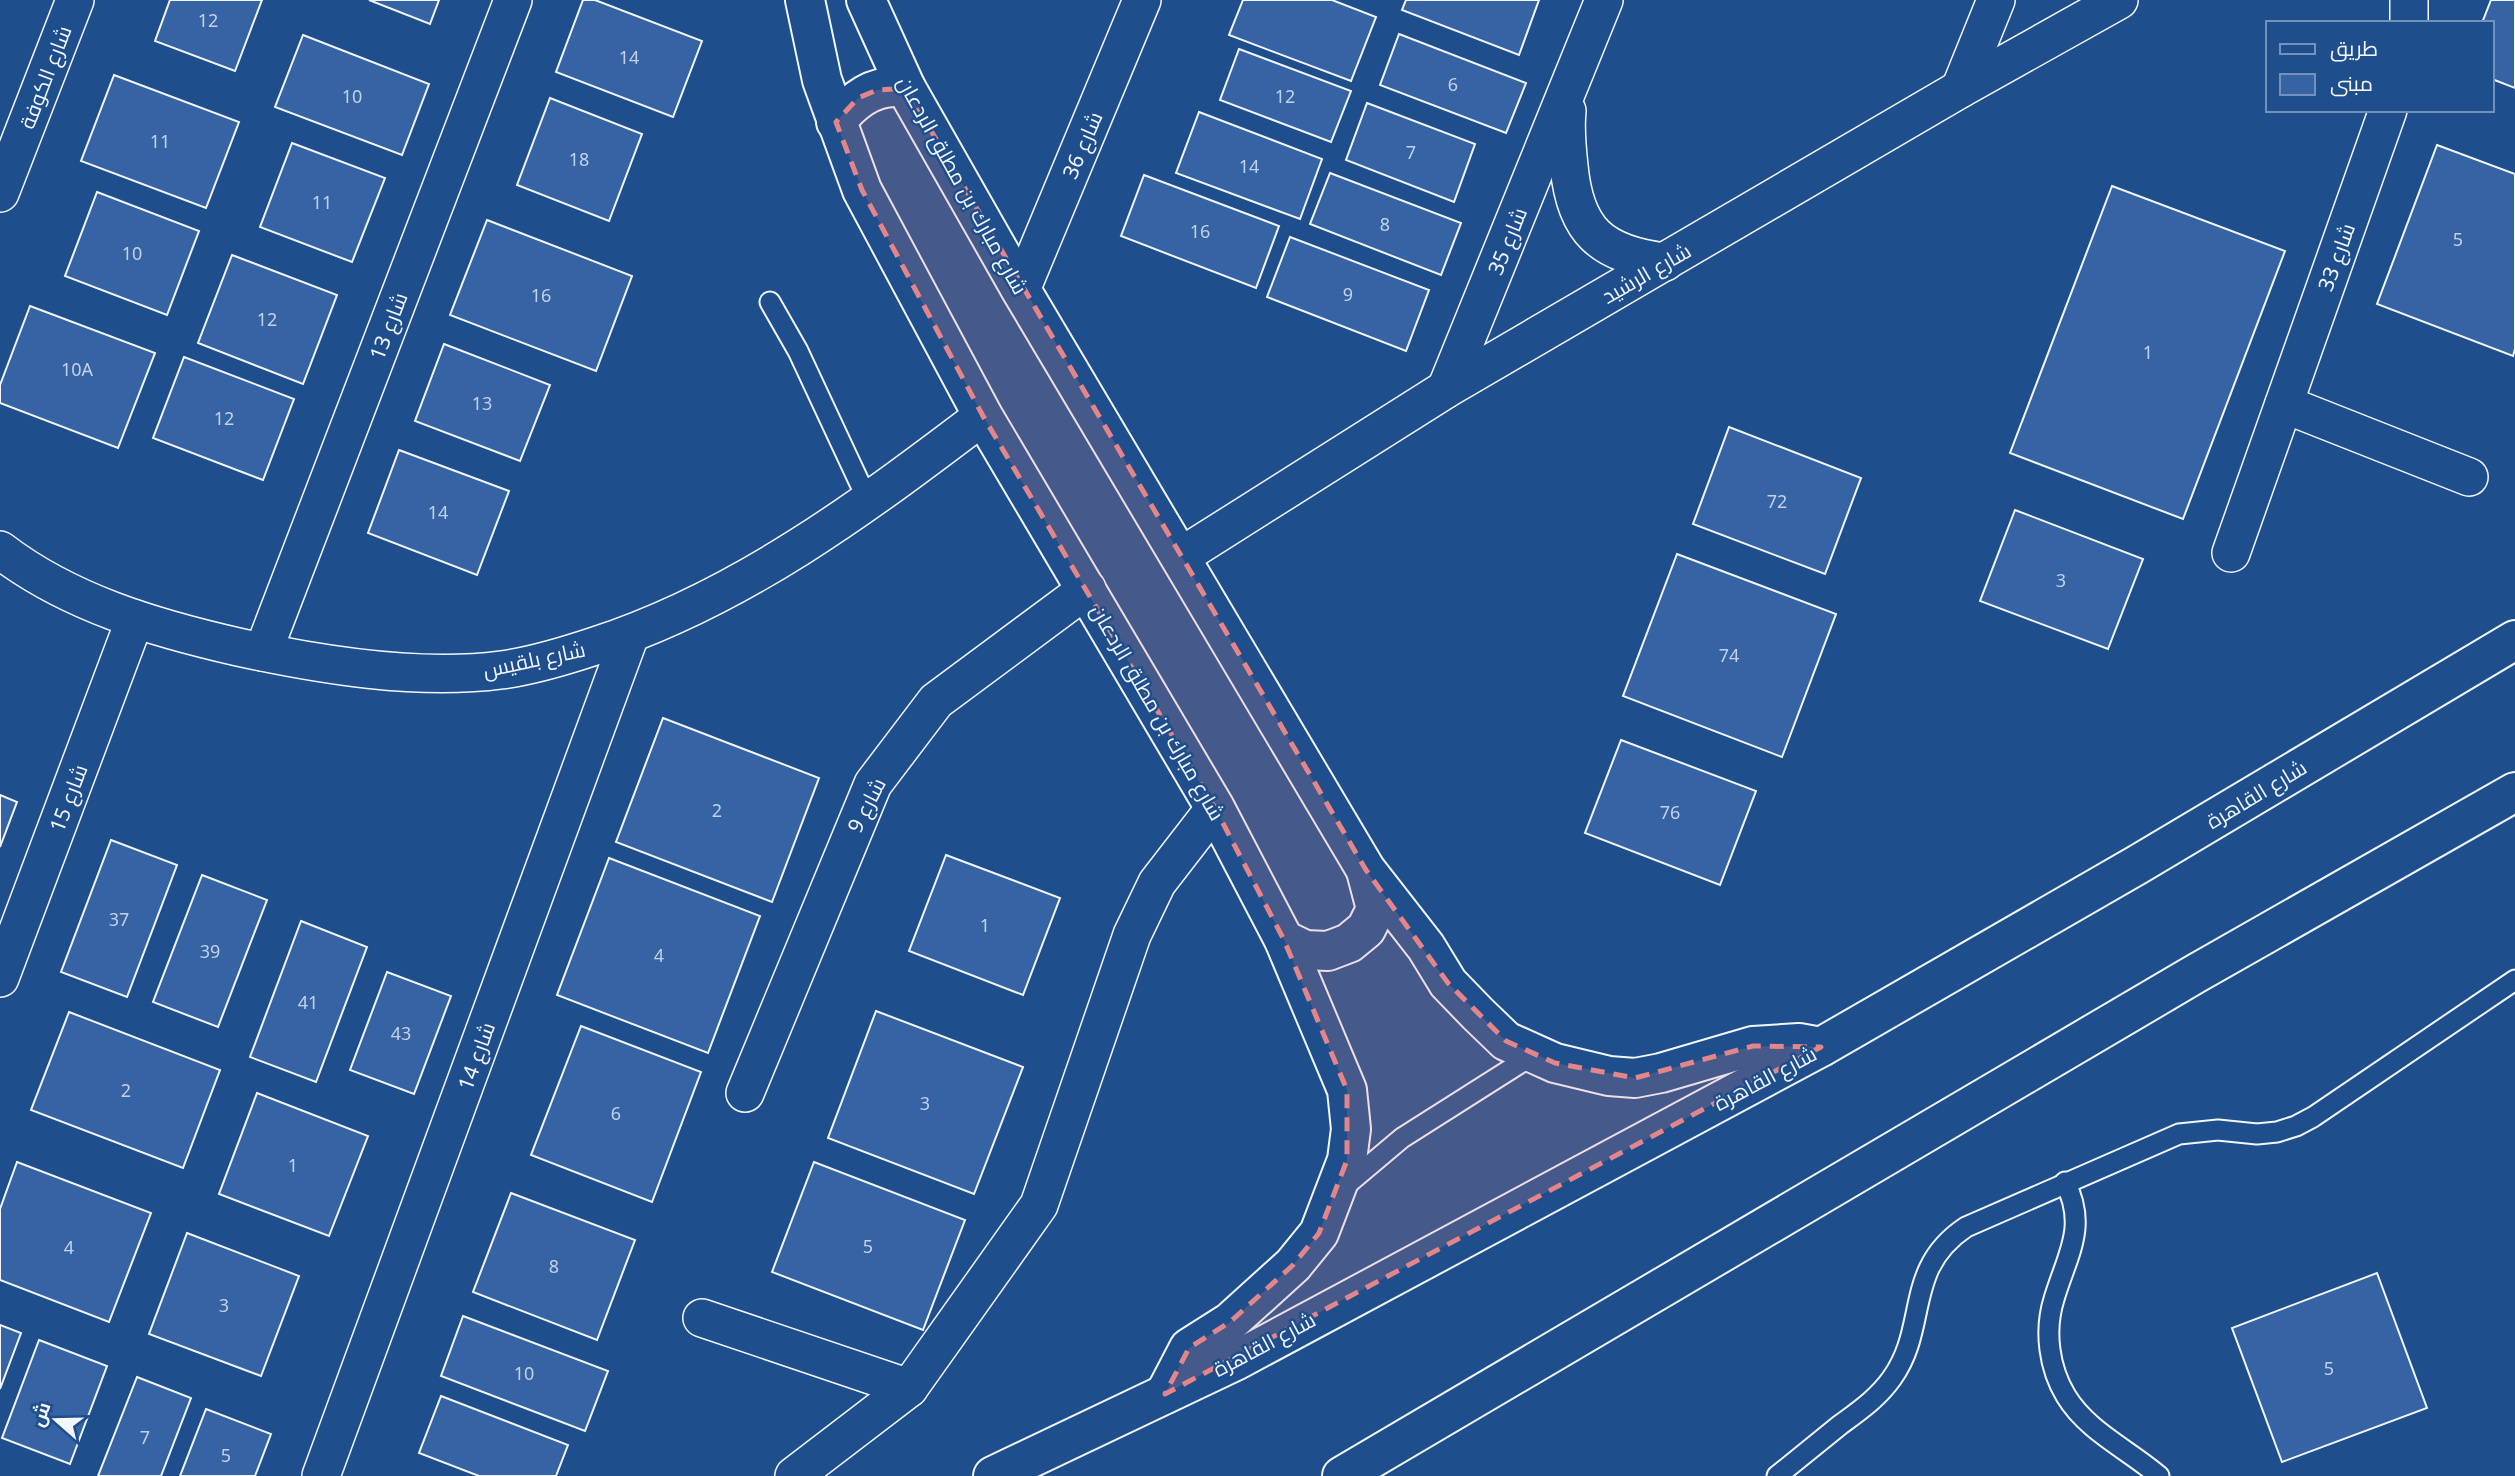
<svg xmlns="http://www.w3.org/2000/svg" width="2515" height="1476" font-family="'Noto Sans',Cairo,sans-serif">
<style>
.building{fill:#3563a3;stroke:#f2f6ff;stroke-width:2}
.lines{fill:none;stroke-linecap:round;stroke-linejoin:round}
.lane-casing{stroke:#f2f6ff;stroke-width:23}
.street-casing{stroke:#f2f6ff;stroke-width:40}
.secondary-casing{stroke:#f2f6ff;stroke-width:42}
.primary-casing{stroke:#f2f6ff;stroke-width:42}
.lane{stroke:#1f4e8c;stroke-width:19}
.street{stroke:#1f4e8c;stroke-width:37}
.secondary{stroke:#1f4e8c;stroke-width:38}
.primary{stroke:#1f4e8c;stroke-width:38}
.marked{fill:#e38589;fill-opacity:0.2;stroke:#e38589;stroke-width:5;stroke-dasharray:14 9;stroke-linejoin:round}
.labels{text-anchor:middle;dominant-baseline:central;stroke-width:5;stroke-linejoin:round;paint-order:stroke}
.number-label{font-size:18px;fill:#c3d1e8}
.street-label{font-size:21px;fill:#f2f6ff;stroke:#1f4e8c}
</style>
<rect width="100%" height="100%" fill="#1f4e8c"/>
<g class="building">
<path d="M170,0h92l-27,71 -80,-30z"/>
<path d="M369,0h70l-9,24z"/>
<path d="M583,0h12l107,41 -29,76 -117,-45z"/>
<path d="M1243,0h89l44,17 -25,64 -122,-46z"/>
<path d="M1406,0h133l-20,55 -117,-45z"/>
<path d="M2491,0h24v88l-23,-9v-56h-10z"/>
<path d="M1399,34l127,49 -20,50 -126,-48z"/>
<path d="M303,35l126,49 -27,71 -127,-48z"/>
<path d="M1239,49l112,42 -20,51 -111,-42z"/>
<path d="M114,75l125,47 -33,86 -125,-47z"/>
<path d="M550,98l92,36 -33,87 -92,-36z"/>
<path d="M1367,103l108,41 -21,58 -108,-42z"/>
<path d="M1199,112l123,47 -22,60 -124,-46z"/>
<path d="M292,143l93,35 -33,84 -92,-35z"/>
<path d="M2437,145l78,29v175l-2,7 -136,-52z"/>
<path d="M1330,173l131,50 -20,52 -131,-51z"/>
<path d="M1144,175l135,51 -23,62 -135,-52z"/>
<path d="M2112,186l173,65 -102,268 -173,-66z"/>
<path d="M97,192l102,39 -32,84 -102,-39z"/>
<path d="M487,220l145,56 -36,95 -146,-56z"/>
<path d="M1290,237l139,53 -23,61 -139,-54z"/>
<path d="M232,255l105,40 -34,89 -105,-41z"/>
<path d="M30,306l125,47 -37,95 -118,-45v-18z"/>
<path d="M444,344l106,41 -30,76 -105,-40z"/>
<path d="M184,357l110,42 -31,81 -110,-42z"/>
<path d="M1729,427l132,51 -36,96 -132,-50z"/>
<path d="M399,450l110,41 -32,84 -109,-42z"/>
<path d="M2015,510l128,49 -35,90 -128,-48z"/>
<path d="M1677,554l159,60 -54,143 -159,-61z"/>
<path d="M663,718l156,60 -47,124 -156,-60z"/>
<path d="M1621,740l135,51 -36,94 -135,-52z"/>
<path d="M0,795l17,7 -17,45z"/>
<path d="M111,840l66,25 -50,132 -66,-25z"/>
<path d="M946,855l114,43 -37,97 -114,-44z"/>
<path d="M609,858l151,58 -52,137 -151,-58z"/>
<path d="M202,875l65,25 -49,127 -65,-25z"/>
<path d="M301,921l66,26 -51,135 -66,-25z"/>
<path d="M387,972l64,24 -37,98 -64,-24z"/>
<path d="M876,1011l147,56 -49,127 -146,-56z"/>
<path d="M69,1012l151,58 -37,98 -152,-58z"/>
<path d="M581,1026l120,46 -49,130 -121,-47z"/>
<path d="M257,1093l111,43 -39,100 -110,-42z"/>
<path d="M17,1162l134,51 -42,109 -109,-42v-71z"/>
<path d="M814,1162l151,58 -42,110 -151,-58z"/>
<path d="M511,1193l124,47 -38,100 -124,-48z"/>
<path d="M187,1233l112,43 -38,100 -112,-42z"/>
<path d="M2377,1273l50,135 -145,54 -50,-134z"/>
<path d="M463,1316l145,55 -23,60 -144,-55z"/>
<path d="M0,1325l21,8 -21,56z"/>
<path d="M39,1340l68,26 -37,98 -68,-26z"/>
<path d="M137,1377l54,21 -30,78h-63z"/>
<path d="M441,1396l127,49 -12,31h-77l-60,-23z"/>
<path d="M206,1409l65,25 -16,42h-75z"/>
</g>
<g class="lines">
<g class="lane-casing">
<g id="lane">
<path d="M770,302l28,49 71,152"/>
<path d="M2065,1182c23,45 2,73 -11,117 -10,32 -5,69 12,97 21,35 63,54 93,80"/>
<path d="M1345,1186l57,-48 123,-78 12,-1"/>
<path d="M1777,1476c21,-17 42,-34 63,-51 19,-14 38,-27 52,-47 37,-52 11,-109 74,-151l213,-93 39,-4 39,4 20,-2 19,-6 17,-9 202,-137"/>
</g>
</g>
<g class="street-casing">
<g id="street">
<path d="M2409,0v23"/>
<path d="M1960,89l36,-89"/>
<path d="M1567,111c-2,18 0,37 2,55 6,65 32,88 96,96"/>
<path d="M0,193l75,-193"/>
<path d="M1021,290l121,-290"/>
<path d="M1446,389l158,-389"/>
<path d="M2284,404l185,73"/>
<path d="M0,550c69,53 155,78 238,97 82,18 180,34 263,23 32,-4 64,-14 94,-24 145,-47 268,-139 388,-230"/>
<path d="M2231,553l157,-443"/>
<path d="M1180,557l266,-168 514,-300 159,-89"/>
<path d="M263,652l250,-652"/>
<path d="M0,978l135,-359"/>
<path d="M745,1093l128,-309 63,-83 151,-112"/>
<path d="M702,1318l207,70"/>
<path d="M321,1476l309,-841"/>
<path d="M794,1476l115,-88 130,-183 93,-270 25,-52 58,-75"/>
</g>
</g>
<g class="secondary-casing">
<g id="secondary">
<path d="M805,0l17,80 40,110 121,226 232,392 69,132 63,150 4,39 -4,31 -28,73 -26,32 -63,57 -41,26 -24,46"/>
<path d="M866,0l40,88 115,202 345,580 60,77 22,36 30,31 28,27 49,22 54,13 26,2 26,-5 92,-27 46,-3 22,4"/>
<path d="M836,122c17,-22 40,-40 70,-34"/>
<path d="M1284,940l21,10 23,1 21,-8 17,-14 10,-20 -10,-38"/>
</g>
</g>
<g class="primary-casing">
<g id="primary">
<path d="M993,1476l244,-116 584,-313 316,-182 378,-225"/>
<path d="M1342,1476l853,-502 320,-182"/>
</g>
</g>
<use href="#lane" class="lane"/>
<use href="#street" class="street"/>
<use href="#secondary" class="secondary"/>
<use href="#primary" class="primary"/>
</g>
<path class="marked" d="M906,88l460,782 82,113 58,58 49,22 80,15 118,-32 68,1 -656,347 24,-46 41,-26 63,-57 26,-32 28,-73v-70l-63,-150 -69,-132 -232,-392 -121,-226 -26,-68 22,-24 19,-8z"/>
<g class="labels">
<g class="number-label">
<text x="208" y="20">12</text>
<text x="629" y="57">14</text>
<text x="1453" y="84">6</text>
<text x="352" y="96">10</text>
<text x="1285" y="96">12</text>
<text x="160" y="141">11</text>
<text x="1411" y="152">7</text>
<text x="579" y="159">18</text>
<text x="1249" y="166">14</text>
<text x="322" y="202">11</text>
<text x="1385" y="224">8</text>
<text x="1200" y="231">16</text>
<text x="2458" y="239">5</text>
<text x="132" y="253">10</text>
<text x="1348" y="294">9</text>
<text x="541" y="295">16</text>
<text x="267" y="319">12</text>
<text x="2148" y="352">1</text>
<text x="77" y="369">10A</text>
<text x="482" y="403">13</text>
<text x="224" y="418">12</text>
<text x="1777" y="501">72</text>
<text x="438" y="512">14</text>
<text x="2061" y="580">3</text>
<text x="1729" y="655">74</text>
<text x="717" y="810">2</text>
<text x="1670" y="812">76</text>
<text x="119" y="919">37</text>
<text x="985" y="925">1</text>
<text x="210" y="951">39</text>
<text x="659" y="955">4</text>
<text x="308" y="1002">41</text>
<text x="401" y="1033">43</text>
<text x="126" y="1090">2</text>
<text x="925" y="1103">3</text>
<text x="616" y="1113">6</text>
<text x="293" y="1165">1</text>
<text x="868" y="1246">5</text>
<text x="69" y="1247">4</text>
<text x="554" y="1266">8</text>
<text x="224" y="1305">3</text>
<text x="2329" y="1368">5</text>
<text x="524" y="1373">10</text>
<text x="145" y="1437">7</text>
<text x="226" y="1455">5</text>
</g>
<g class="street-label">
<text transform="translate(45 77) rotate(-69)">شارع الكوفة</text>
<text transform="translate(1082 145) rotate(-67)">شارع 36</text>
<text transform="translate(963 185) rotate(61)">شارع مبارك بن مطلق الردعان</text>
<text transform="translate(1507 241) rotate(-68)">شارع 35</text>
<text transform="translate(2336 257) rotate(-70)">شارع 33</text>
<text transform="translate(1646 273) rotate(-30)">شارع الرشيد</text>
<text transform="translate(388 326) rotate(-69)">شارع 13</text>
<text transform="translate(534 659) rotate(-12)">شارع بلقيس</text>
<text transform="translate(1158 712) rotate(60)">شارع مبارك بن مطلق الردعان</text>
<text transform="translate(2256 794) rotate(-31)">شارع القاهرة</text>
<text transform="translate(68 798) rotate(-69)">شارع 15</text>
<text transform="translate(866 805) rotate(-63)">شارع 9</text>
<text transform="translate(476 1056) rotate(-70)">شارع 14</text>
<text transform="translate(1765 1078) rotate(-28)">شارع القاهرة</text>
<text transform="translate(1264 1344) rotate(-28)">شارع القاهرة</text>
</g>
</g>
<rect x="2266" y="21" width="228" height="91" fill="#1f4e8c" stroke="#7391ba" stroke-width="2"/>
<rect x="2280" y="44" width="35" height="10" fill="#1f4e8c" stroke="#7391ba" stroke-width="2"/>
<text x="2330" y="56" font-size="21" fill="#f2f6ff">طريق</text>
<rect x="2280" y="74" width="35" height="21" fill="#3563a3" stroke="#7391ba" stroke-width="2"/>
<text x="2330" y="91" font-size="21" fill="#f2f6ff">مبنى</text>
<g transform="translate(56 1420) rotate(290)" stroke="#1f4e8c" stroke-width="5" paint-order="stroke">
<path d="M0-5L12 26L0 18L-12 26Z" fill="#f2f6ff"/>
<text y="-10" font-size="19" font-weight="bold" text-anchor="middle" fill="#f2f6ff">ش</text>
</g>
</svg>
